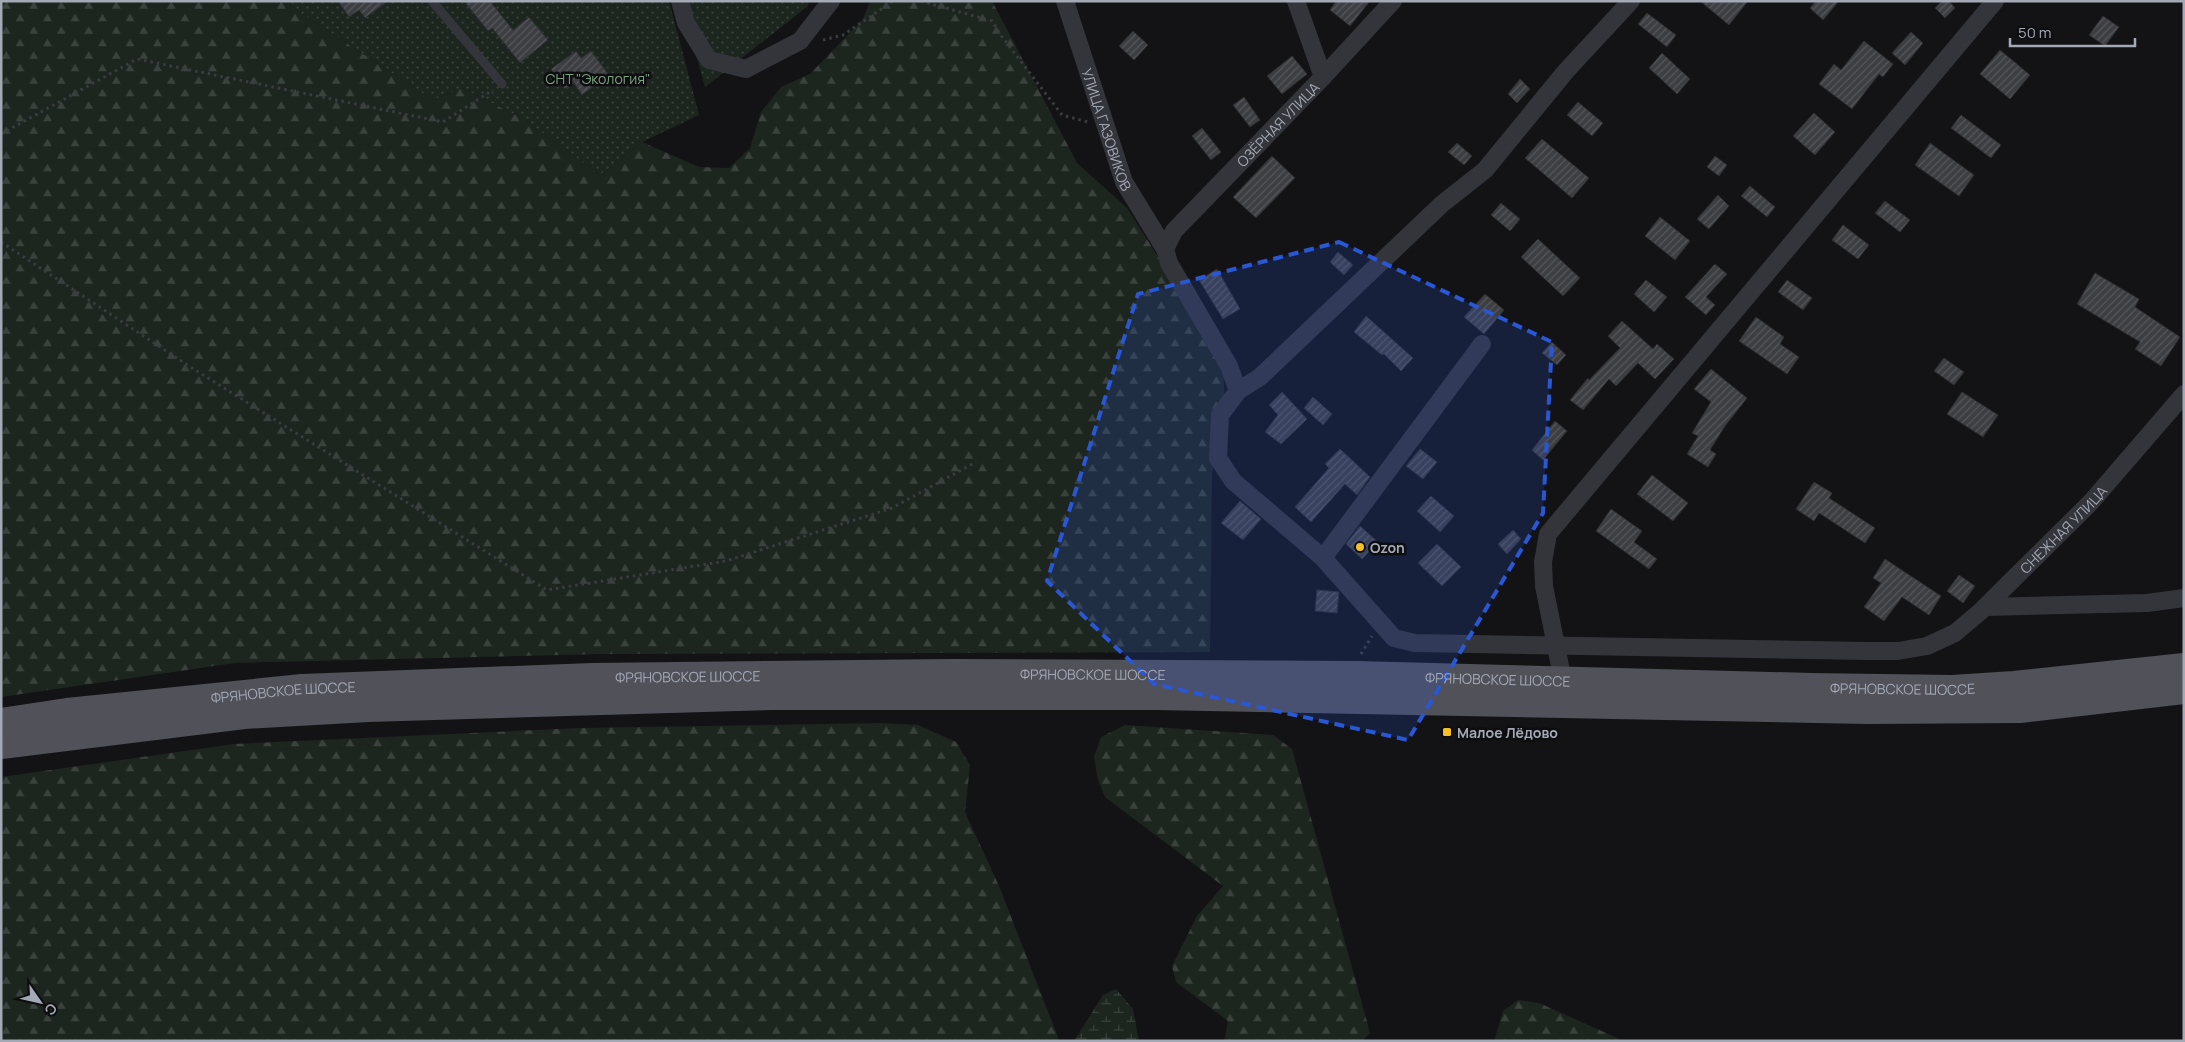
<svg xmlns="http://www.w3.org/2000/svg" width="2185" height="1042" font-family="Manrope,sans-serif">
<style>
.forest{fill:url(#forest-firs)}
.wetland{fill:url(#wetland-marsh)}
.garden{fill:url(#garden-dots)}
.building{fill:url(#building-hatch);stroke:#2d2d31}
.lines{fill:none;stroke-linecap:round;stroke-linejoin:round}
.path{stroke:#3a3c41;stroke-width:3;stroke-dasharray:2.5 4;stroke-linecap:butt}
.service{stroke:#34353a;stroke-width:9}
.minor{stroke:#34353a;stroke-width:18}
.primary{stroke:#505159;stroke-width:28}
.marked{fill:#2a57d5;fill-opacity:0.2;stroke:#2a57d5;stroke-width:4;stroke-dasharray:10 6;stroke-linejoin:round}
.poi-dot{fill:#f7c029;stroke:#0e0e10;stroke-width:2}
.labels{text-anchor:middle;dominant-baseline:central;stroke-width:5;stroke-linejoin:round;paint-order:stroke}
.park-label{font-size:14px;fill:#7ba280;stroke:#0e0e10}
.street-label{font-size:14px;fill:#a4a9b6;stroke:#0e0e10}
.poi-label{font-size:14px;font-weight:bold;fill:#a4a9b6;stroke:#0e0e10;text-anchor:start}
</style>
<defs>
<pattern id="forest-firs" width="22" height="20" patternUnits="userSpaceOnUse" patternTransform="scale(1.25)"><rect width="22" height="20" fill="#1d251f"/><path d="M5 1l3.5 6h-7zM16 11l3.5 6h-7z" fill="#3b423d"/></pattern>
<pattern id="wetland-marsh" width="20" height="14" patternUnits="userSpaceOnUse" patternTransform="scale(1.25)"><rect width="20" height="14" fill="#1d251f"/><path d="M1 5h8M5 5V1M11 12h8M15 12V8" fill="none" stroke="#3b423d"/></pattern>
<pattern id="garden-dots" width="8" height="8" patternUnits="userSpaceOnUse" patternTransform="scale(1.25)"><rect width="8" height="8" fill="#1d251f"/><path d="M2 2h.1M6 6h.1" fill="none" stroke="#3b423d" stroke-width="1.8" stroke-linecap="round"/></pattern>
<pattern id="building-hatch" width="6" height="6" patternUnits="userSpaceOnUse" patternTransform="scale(1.25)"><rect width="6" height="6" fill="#3d3e42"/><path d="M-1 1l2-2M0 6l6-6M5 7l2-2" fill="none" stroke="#56575b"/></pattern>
</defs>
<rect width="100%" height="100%" fill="#131315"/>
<g class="forest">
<path d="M1,1h282l150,99 29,-12 62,31 76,56 42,-33 57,25 30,1 21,-20 11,-36 20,-25 29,-13 53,-55 7,-18h122l85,162 50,45 75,118 22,52 1,51 -13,43 -2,180 -605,2 -370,9 -234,34z"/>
<path d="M880,723l38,2 38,17 14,23 -5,47 34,74 59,151v4h-1057v-264l233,-33 346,-16z"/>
<path d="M1125,725l148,10 19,14 78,284 -8,8h-138l4,-20 -52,-39 -4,-16 25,-50 26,-30 -118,-89 -7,-17 -4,-23 7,-20z"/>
<path d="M1518,1000l21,3 85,38h-130l9,-30z"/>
</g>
<path class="wetland" d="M1116,989l17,20 6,32h-65l29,-46z"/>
<g class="garden">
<path d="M283,1h386l30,114 -57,27 -42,33 -76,-56 -62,-31 -29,12z"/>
<path d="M681,1h129l-2,5 -103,81z"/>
</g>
<g class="building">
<path d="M338,1h50l-23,17 -6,-8 -10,7z"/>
<path d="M464,1h26l23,29 16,-13 19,23 -28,23 -28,-35 -4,3z"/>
<path d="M1336,1h34l-20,25 -20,-16z"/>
<path d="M1700,1h48l-19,24z"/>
<path d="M1816,1h23l-16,19 -13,-12z"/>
<path d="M1942,1h7l6,7 -10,10 -10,-10z"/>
<path d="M1647,13l29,22 -9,12 -29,-23z"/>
<path d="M2103,16l16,11 -14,19 -16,-11z"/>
<path d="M1133,31l15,14 -14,15 -15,-14z"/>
<path d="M1911,32l12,11 -18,22 -13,-12z"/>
<path d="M1864,41l29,23 -10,13 -4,-3 -27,35 -33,-25 15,-20 7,6z"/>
<path d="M2000,50l30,25 -20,24 -30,-25z"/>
<path d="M576,51l5,7 10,-7 18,24 -27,20 -8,-12 -9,6 -14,-20z"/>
<path d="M1662,53l28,26 -13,15 -28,-26z"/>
<path d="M1292,56l15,18 -25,20 -15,-18z"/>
<path d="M1520,79l10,10 -13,14 -9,-9z"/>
<path d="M1244,97l16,23 -10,7 -17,-22z"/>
<path d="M1578,102l25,21 -11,13 -25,-21z"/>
<path d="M1814,113l21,19 -20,23 -22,-19z"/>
<path d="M1961,115l40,30 -10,13 -40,-30z"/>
<path d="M1202,128l19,24 -10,8 -19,-24z"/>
<path d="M1542,139l47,39 -17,20 -47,-40z"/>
<path d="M1457,143l15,13 -8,9 -16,-13z"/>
<path d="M1930,143l44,32 -15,21 -44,-31z"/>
<path d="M1272,156l23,22 -39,40 -23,-21z"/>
<path d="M1715,156l12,9 -8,11 -12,-9z"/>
<path d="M1750,186l25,21 -8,10 -26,-21z"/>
<path d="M1718,195l11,11 -20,23 -12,-10z"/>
<path d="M1885,201l25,19 -10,12 -25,-19z"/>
<path d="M1501,203l19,16 -10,12 -19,-16z"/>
<path d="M1660,217l30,24 -15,19 -30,-24z"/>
<path d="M1843,225l26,20 -11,14 -26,-19z"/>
<path d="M1538,239l42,39 -17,18 -42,-39z"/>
<path d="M1338,252l15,13 -9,10 -14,-13z"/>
<path d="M1715,264l12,10 -21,23 9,8 -9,10 -21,-18z"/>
<path d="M1217,269l23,40 -17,10 -24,-39z"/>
<path d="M2095,273l44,26 -4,8 45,30 -19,29 -26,-17 5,-7 -63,-38z"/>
<path d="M1646,280l21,17 -13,15 -20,-18z"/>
<path d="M1787,280l25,18 -9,12 -25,-18z"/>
<path d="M1485,294l19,16 -20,24 -20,-17z"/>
<path d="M1366,316l47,42 -12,13 -17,-17 -2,1 -28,-23z"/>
<path d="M1756,317l28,20 -4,7 19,13 -12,17 -48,-33z"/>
<path d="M1622,321l31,28 4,-5 17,15 -19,20 -17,-16 -22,23 -7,-7 -26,31 -13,-10 18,-22 1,2 31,-32 -12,-12z"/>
<path d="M1552,342l14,13 -9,10 -15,-12z"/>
<path d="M1944,358l20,14 -10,13 -20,-14z"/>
<path d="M1711,369l36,29 -22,28 -15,24 6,4 -8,13 -21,-13 11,-18 -6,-3 19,-31 -17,-13z"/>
<path d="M1282,392l25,27 -26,25 -16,-12 13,-17 -9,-10z"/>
<path d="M1962,392l36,23 -15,22 -36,-23z"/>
<path d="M1313,397l19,17 -9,11 -19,-17z"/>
<path d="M1555,421l12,10 -24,29 -11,-10z"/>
<path d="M1340,449l30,28 -13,18 -12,-11 -34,38 -16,-15 34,-39 -4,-4z"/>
<path d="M1420,449l17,13 -14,17 -17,-13z"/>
<path d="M1652,475l36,28 -15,18 -36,-27z"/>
<path d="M1814,482l18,11 -3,5 46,30 -10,15 -46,-30 -5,8 -18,-12z"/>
<path d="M1431,496l23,20 -14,16 -23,-21z"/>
<path d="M1240,501l21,18 -18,21 -22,-17z"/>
<path d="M1611,509l31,22 -8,11 23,17 -8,10 -53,-38z"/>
<path d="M1360,526l18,16 -16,17 -16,-15z"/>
<path d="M1513,530l8,9 -14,15 -9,-10z"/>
<path d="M1437,544l24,23 -19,19 -24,-23z"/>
<path d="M1885,559l56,37 -12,19 -27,-18 -18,24 -20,-14 17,-24 -8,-5z"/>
<path d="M1959,575l16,11 -12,17 -16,-12z"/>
<path d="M1317,590l22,2 -2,21 -22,-2z"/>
</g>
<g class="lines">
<g class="path">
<path d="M921,1l71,20 8,13 62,81 26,7"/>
<path d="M823,40l20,-5 50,-34"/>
<path d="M1,134l136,-75 306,63 50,-32"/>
<path d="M1,242l191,126 355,222 179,-29 166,-53 84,-46"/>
<path d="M1361,654l11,-18"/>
</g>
<path class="service" d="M432,1l70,83"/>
<g class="minor">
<path d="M680,1l6,22 23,37 37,9 54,-28 31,-40"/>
<path id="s1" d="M1065,1l59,181 41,67 4,14 60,103 9,25 -18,24 -2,43 15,23 90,77 71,80 21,5 452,8h31l29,-5 28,-13 26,-22 110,-109 93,-108"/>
<path d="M1296,1l27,76"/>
<path id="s2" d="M1165,249l9,-18 149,-154 70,-76"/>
<path d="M1238,391l22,-14 182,-173 43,-34 81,-99 65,-70"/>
<path d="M1323,558l159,-214"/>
<path d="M1986,607l161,-4 37,-5"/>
<path d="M1563,681l-19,-95 -1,-24 5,-28 447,-533"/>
</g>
<g class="primary">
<path id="s3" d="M1,722l66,-10 235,-24 290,-11 360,-4 405,2 454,12 141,2 62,-4 170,-18"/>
<path d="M1,745l243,-30 124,-7 405,-12h383l712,14 152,-1 164,-19"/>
</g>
</g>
<path class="marked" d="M1339,242l213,100 -9,171 -135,227 -254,-56 -107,-103 91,-287z"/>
<g class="poi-dot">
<circle cx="1360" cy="547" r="5"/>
<rect x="1442" y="727" width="10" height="10" rx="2.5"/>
</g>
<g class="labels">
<g class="park-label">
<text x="598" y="78">СНТ "Экология"</text>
</g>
<g class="street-label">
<text stroke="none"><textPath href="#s2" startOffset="169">ОЗЁРНАЯ УЛИЦА</textPath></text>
<text stroke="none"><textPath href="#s1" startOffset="135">УЛИЦА ГАЗОВИКОВ</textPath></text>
<text stroke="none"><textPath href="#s1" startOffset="1470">СНЕЖНАЯ УЛИЦА</textPath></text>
<text stroke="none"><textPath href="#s3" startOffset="1094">ФРЯНОВСКОЕ ШОССЕ</textPath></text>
<text stroke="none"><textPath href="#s3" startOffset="689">ФРЯНОВСКОЕ ШОССЕ</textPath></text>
<text stroke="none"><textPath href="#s3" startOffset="1499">ФРЯНОВСКОЕ ШОССЕ</textPath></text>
<text stroke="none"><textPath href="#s3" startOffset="1904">ФРЯНОВСКОЕ ШОССЕ</textPath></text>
<text stroke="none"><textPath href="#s3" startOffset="284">ФРЯНОВСКОЕ ШОССЕ</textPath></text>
</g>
<g class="poi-label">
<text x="1370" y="547">Ozon</text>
<text x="1457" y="732">Малое Лёдово</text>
</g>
</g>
<rect width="2185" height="1042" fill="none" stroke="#a4a9b6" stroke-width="5"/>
<g transform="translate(40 1002) rotate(124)" stroke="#0e0e10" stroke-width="4" paint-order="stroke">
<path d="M0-4L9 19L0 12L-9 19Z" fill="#a4a9b6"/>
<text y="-8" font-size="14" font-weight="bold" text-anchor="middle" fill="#a4a9b6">С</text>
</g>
<path d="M2010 38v8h125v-8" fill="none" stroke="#a4a9b6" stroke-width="2.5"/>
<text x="2018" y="38" font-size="15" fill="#a4a9b6" stroke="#0e0e10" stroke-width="4" paint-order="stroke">50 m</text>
</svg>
